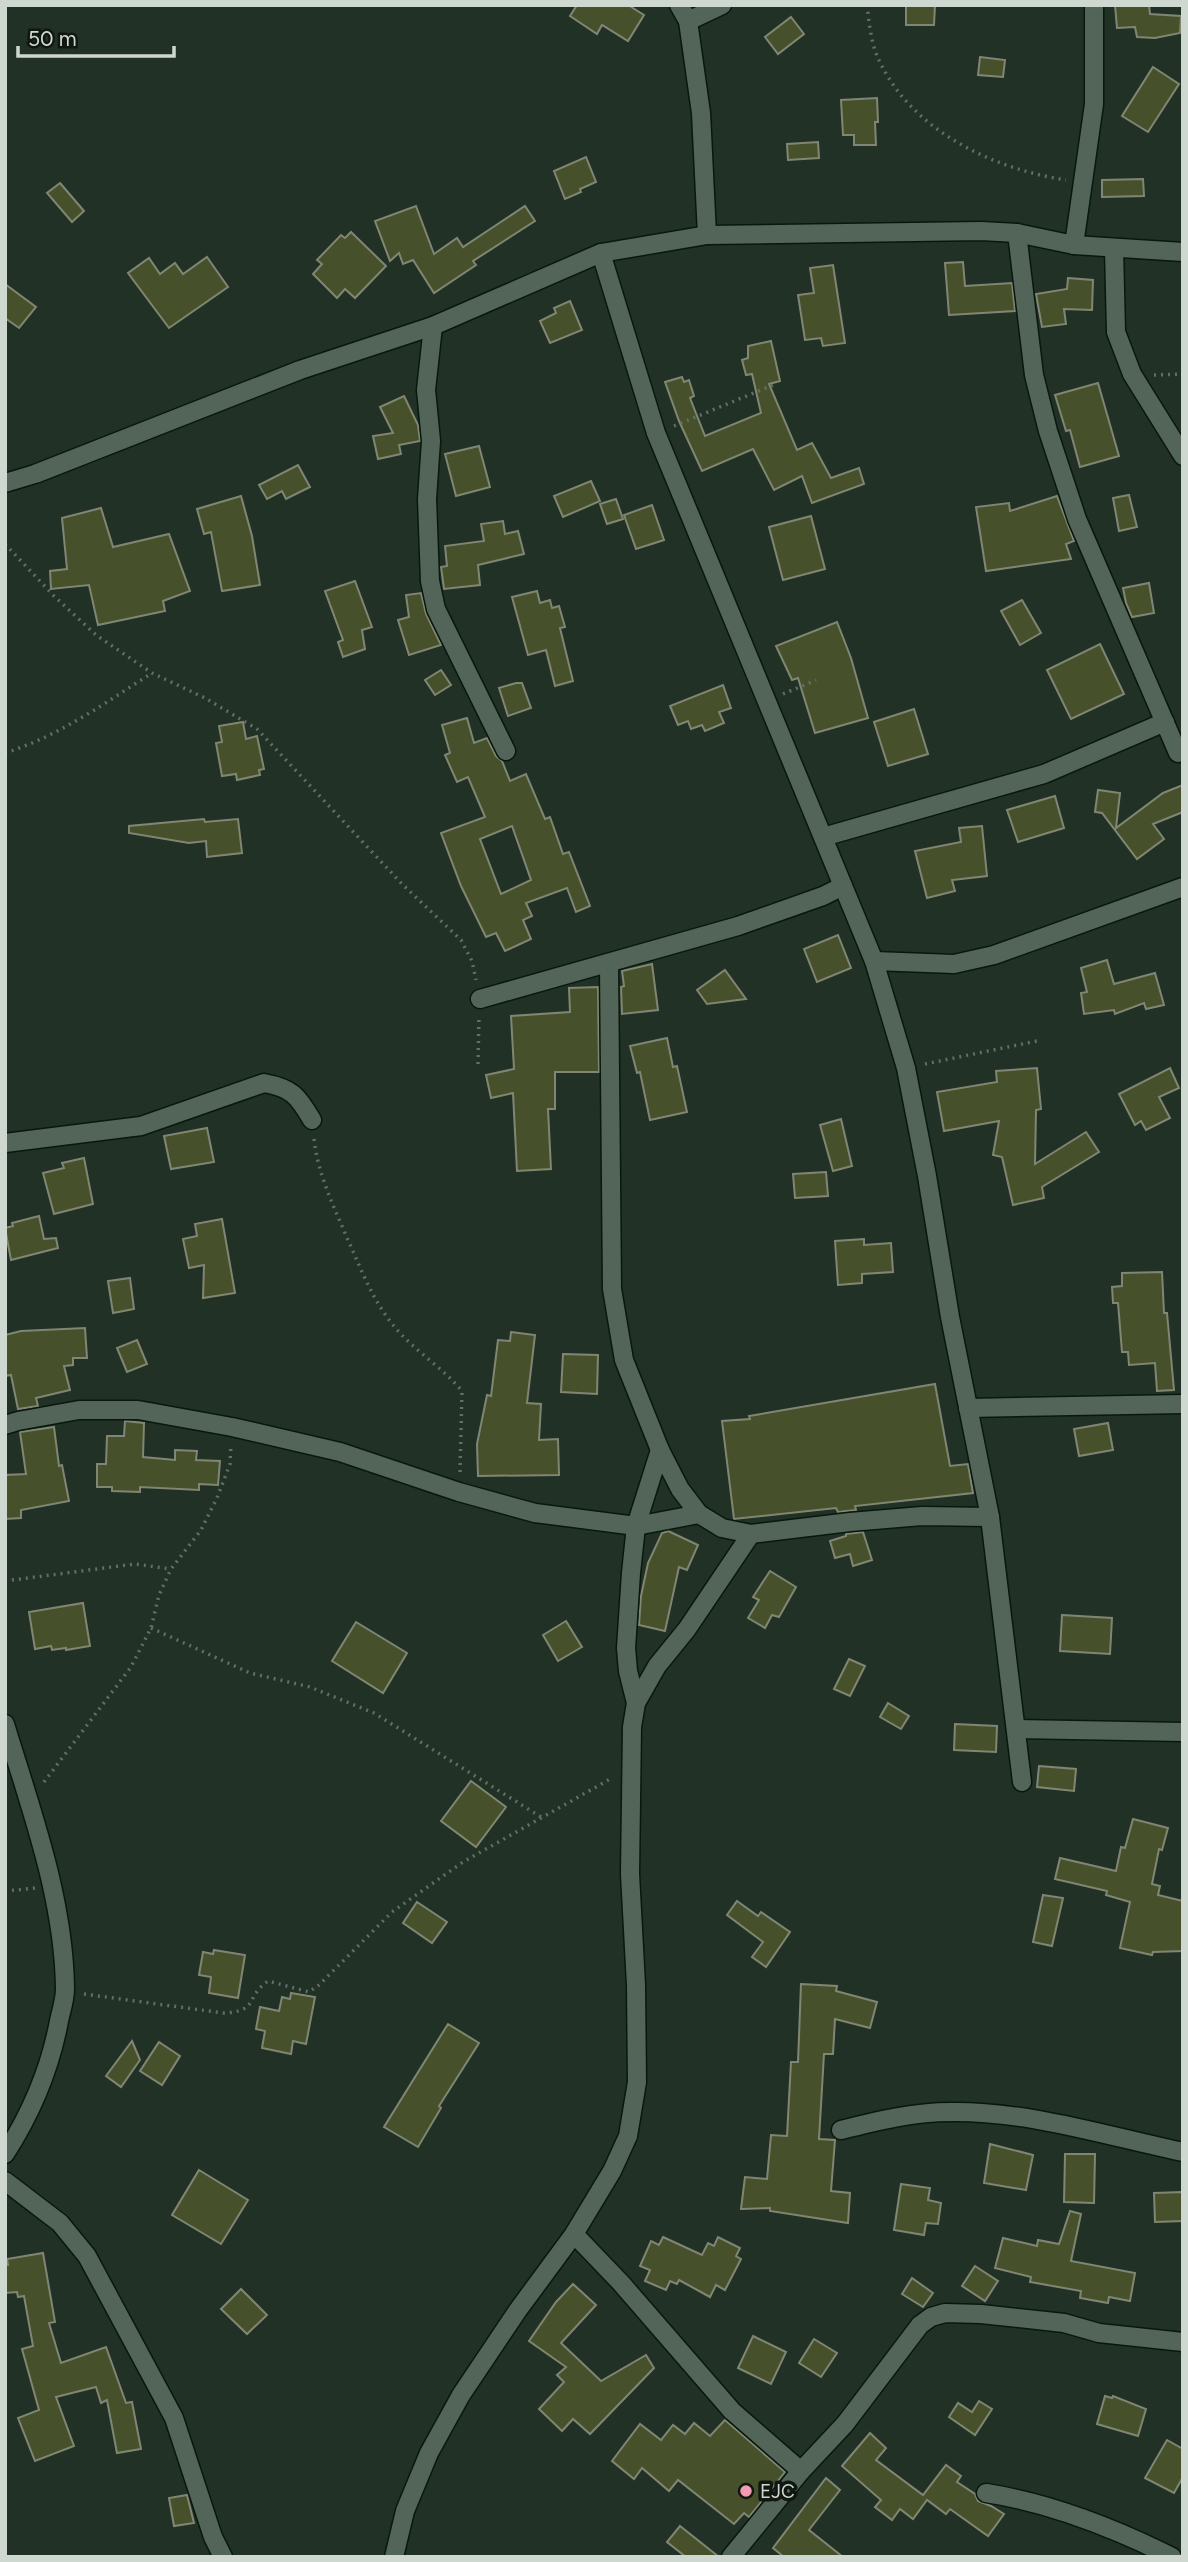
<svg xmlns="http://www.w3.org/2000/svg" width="1188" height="2562" font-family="Figtree,sans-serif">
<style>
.building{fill:#46512c;stroke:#808673;stroke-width:2;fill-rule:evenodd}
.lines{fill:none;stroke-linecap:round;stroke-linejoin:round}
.street-casing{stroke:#09180e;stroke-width:21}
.secondary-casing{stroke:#09180e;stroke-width:21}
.path{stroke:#616f65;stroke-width:3.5;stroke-dasharray:2 5;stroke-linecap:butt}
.street{stroke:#536558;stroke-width:18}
.secondary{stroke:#536558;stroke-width:18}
.poi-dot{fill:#f19ab2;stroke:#101711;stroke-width:2.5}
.labels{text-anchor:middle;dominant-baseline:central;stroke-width:7;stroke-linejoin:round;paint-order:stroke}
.poi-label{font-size:19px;fill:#ced8d0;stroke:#101711;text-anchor:start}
</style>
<rect width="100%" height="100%" fill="#213125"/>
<g class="building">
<path d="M577,5h51l16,10 -16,26 -26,-16 -5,9 -27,-18z"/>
<path d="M906,5h29l-1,20h-28z"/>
<path d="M1115,5h34l1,9 31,2 -1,17 -25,5 -18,-1 -2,-10 -18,1z"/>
<path d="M791,17l13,17 -26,20 -13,-17z"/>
<path d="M980,57l25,3 -2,17 -25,-2z"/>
<path d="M1153,67l26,17 -31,48 -26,-16z"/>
<path d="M877,98l1,24h-3l1,23h-22v-10h-11l-2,-35z"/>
<path d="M818,142l1,16 -31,2 -1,-16z"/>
<path d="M586,157l10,25 -16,7 1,3 -16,7 -11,-28z"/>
<path d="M1143,179l1,17 -42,1v-17z"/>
<path d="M60,183l24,28 -12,11 -25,-29z"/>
<path d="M416,206l18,48 23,-16 6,9 62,-41 10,15 -62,40 3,4 -42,28 -21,-33 -10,4 -4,-11 -9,8 -15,-40z"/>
<path d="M351,232l35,34 -31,32 -10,-9 -8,9 -24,-24 9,-10 -5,-4 24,-25 4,3z"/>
<path d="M207,257l21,30 -59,41 -41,-55 21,-15 11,16 15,-11 8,11z"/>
<path d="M963,262l2,24 47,-3 3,28 -66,4 -4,-52z"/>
<path d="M833,265l12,78 -22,3 -2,-8 -16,2 -7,-45 16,-2 -4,-25z"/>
<path d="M1068,278l25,2 -1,30 -28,-1 2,15 -24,3 -6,-33 31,-5z"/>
<path d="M5,284l31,23 -17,21 -14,-10z"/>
<path d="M570,301l12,29 -32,13 -10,-22 16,-8 -2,-5z"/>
<path d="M771,341l9,40 -11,3 28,66 15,-7 19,35 28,-10 5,16 -52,19 -10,-27 -28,14 -21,-41 -51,22 -23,-50 -14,-39 17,-5 2,5 5,-2 5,16 -4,2 15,38 56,-23 -9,-39 -6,1 -4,-15 6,-2v-12z"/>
<path d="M1098,383l21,73 -39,11 -10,-37 -4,1 -11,-36z"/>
<path d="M404,396l14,29 2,16 -21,4 2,9 -23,5 -5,-23 20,-3 -13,-26z"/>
<path d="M479,446l11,41 -34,9 -11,-42z"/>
<path d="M298,465l12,22 -24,12 -4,-8 -15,8 -8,-14z"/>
<path d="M591,481l9,20 -37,16 -9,-21z"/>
<path d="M1129,495l8,32 -18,4 -6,-33z"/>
<path d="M241,496l11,40 8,49 -38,6 -11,-59 -7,2 -7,-25z"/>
<path d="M1057,496l17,45 -8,3 5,15 -85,12 -10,-64 33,-4 1,8z"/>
<path d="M616,499l7,20 -16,5 -7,-20z"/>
<path d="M652,505l12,35 -28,9 -12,-34z"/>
<path d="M101,508l12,39 56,-13 21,57 -27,10 2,10 -67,14 -9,-40 -38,4 -1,-18 17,-2 -5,-51z"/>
<path d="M811,516l14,53 -42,11 -14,-53z"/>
<path d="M503,521l2,13 13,-3 6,23 -46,11 2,20 -36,4 -3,-22 6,-1 -2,-20 39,-5 -3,-17z"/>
<path d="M355,581l17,46 -10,3 3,19 -22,8 -5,-15 5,-2 -18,-49z"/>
<path d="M1149,583l5,30 -22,4 -6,-14 -3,-15z"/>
<path d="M537,591l3,12 10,-3 2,8 7,-2 6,21 -5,1 13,53 -18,5 -9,-36 -18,5 -16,-58z"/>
<path d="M421,593l5,21 15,31 -32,10 -11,-35 11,-3 -3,-22z"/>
<path d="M1022,600l19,33 -21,12 -19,-34z"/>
<path d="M837,622l14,36 17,60 -53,15 -17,-55 -6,2 -16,-34z"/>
<path d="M1100,644l24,50 -53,25 -24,-49z"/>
<path d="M441,670l10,15 -16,10 -10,-15z"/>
<path d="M516,683h6l9,25 -23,8 -9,-28z"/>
<path d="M723,685l8,23 -12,4 5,11 -19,8 -3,-6 -11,4 -3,-8 -10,4 -8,-19z"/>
<path d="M914,709l14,45 -40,12 -14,-44z"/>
<path d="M467,718l7,25 13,-5 9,18 6,5 8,20 16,-7 19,45 5,-2 13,37 6,-2 21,54 -14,6 -9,-24 -41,15 6,13 -9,4 8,19 -26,12 -9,-18 -10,4 -25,-51 -20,-53 44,-16 -17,-40 -11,5 -12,-27 5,-2 -8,-28zM512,826l19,54 -30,14 -21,-55z"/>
<path d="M243,722l3,17 11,-3 7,33 -5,1 1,5 -23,5 -1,-6 -14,2 -6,-33 6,-1 -3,-16z"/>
<path d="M1183,785v27l-30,12 11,15 -27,20 -35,-46 -7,-1 3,-22 22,3 -4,35 47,-35z"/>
<path d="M1055,796l9,32 -46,14 -11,-32z"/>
<path d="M204,819l1,3 33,-3 4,34 -35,4 -1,-16 -17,2 -60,-10v-7z"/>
<path d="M982,826l5,50 -35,4 3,11 -28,7 -12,-47 46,-9 -2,-14z"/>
<path d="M838,935l13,33 -34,14 -13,-33z"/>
<path d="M1107,960l7,24 41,-11 9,32 -18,4 -2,-6 -29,11 -1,-4 -30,4 -3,-21 6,-1 -6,-24z"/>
<path d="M652,964l6,46 -36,4 -1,-27 3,-1 -2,-15z"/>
<path d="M725,970l21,29 -39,5 -10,-14z"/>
<path d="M598,987l1,85h-44v37h-7l3,60 -34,2 -4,-78 -22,5 -5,-23 28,-6 -3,-53 59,-4 -1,-24z"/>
<path d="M667,1038l6,29 4,-1 10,46 -37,8 -10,-48 -3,1 -7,-27z"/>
<path d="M1037,1068l4,41 -5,1 -1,54 51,-32 13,20 -57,35 2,11 -31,7 -11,-48 -9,-2 6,-34 -55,10 -7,-39 60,-10 -1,-11z"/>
<path d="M1170,1068l9,20 -20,9 11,21 -24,12 -5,-9 -6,4 -16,-31z"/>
<path d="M841,1119l11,47 -19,5 -13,-46z"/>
<path d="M207,1128l7,34 -43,7 -7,-33z"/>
<path d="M84,1158l9,46 -39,10 -11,-41 21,-5 -2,-5z"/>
<path d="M826,1172l2,24 -33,2 -2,-24z"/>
<path d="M39,1216l5,23 12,-1 2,10 -47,12 -6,-32 8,-2 -1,-3z"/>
<path d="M222,1219l13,74 -32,5 1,-33 -15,3 -6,-29 14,-3 -2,-12z"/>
<path d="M864,1239v6l27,-2 2,29 -31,2v9l-24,2 -3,-44z"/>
<path d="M1162,1272l2,41h3l7,77 -17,1 -2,-28 -26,2 -1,-13h-6l-4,-49h-5l-1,-16 10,-1v-13z"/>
<path d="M130,1278l4,31 -21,4 -5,-32z"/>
<path d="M85,1328l2,30h-14v7l-9,1 6,24 -34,8 2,8 -20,3 -7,-34 -6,1v-41l16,-4z"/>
<path d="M511,1332l24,3 -8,68 14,1 -2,36 19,-1 1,36 -81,1 -1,-32 10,-49 4,1 7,-56 12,1z"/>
<path d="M137,1340l10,24 -20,8 -10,-24z"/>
<path d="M563,1354l35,1 -1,39 -36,-2z"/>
<path d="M935,1384l15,82 18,-2 5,29 -118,13 1,4 -18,2 -2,-4 -102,11 -12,-98 28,-2 -1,-3z"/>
<path d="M125,1421l19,2 -1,34 32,3v-10l22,1 -1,9 24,1 -2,24 -19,-1v6l-59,-3v5l-28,-1v-4h-15v-23h9l1,-28h17z"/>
<path d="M1108,1423l5,27 -34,6 -5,-27z"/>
<path d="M54,1427l5,39 3,-1 7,36 -48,9v8l-16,1v-44l21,-1 -6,-42z"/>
<path d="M668,1531l30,14 -11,25 -8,-3 -14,64 -26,-6 2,-29 7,-33 14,-30z"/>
<path d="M863,1532l9,28 -19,6 -3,-12 -15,4 -5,-17 16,-5v-2z"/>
<path d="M770,1571l26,16 -17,30 -7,-2 -7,13 -17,-10 11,-18 -6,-3z"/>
<path d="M83,1603l7,43 -24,4v-2l-14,2 -1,-4 -16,3 -6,-37z"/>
<path d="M1062,1615l50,3 -2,36 -50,-3z"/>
<path d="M566,1621l16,26 -24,14 -15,-26z"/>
<path d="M356,1622l51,31 -24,40 -51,-32z"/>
<path d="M849,1659l16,7 -15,30 -16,-7z"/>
<path d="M888,1703l21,13 -8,13 -21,-12z"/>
<path d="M955,1724l42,2 -1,26 -42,-2z"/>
<path d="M1039,1766l37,3 -2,22 -37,-4z"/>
<path d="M471,1781l35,26 -30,40 -35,-26z"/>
<path d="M1133,1819l35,9 -6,22 -3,-1 -7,35 8,2 -2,9 25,6v50l-30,1 -1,3 -32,-7 10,-46 -24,-7 1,-4 -52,-12 5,-21 56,13 5,-24 4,1z"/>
<path d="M1043,1895l20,3 -11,48 -19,-4z"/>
<path d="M737,1901l21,15 3,-4 29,20 -24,35 -14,-10 11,-15 -36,-27z"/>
<path d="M417,1902l30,20 -15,21 -29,-20z"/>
<path d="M214,1950l31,5 -7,43 -29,-5 2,-16 -12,-2 4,-23 10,2z"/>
<path d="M801,1984l36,2 -1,5 41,11 -7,26 -35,-9 -2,35h-9l-5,85 16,1 -4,51 19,2 -2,30 -78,-12v-3l-29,1 4,-32 22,2 4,-44 16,1 4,-74h7z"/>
<path d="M291,1993l24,4 -9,47 -13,-3 -2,13 -29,-6 3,-17 -9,-2 4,-22 19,4 3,-14 8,2z"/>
<path d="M448,2024l31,19 -40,63 2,2 -23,39 -34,-20z"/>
<path d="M132,2041l8,19 -19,27 -15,-11z"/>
<path d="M159,2042l21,14 -18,29 -22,-14z"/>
<path d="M990,2144l43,11 -7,35 -42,-7z"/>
<path d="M1065,2154h30l-1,49 -30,-1z"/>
<path d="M199,2170l49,30 -27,44 -49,-29z"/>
<path d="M901,2184l29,4 -2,12 13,3 -3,21 -12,-1 -2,12 -30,-5z"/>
<path d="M1182,2192l1,29 -28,1 -1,-29z"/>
<path d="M1070,2211l11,3 -10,47 64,12 -5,28 -21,-4 -1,6 -28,-5 1,-7 -51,-9 1,-5 -36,-9 8,-30 34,8 1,-6 21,4z"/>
<path d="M663,2237l39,18 6,-12 6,3 4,-9 22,11 -4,8 5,3 -16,31 -9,-5 -6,12 -31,-17 -2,4 -7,-3 -4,9 -21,-9 5,-11 -10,-4 11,-25 8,4z"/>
<path d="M43,2253l12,69 -6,1 12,40 45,-16 20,56 6,-1 9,47 -24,4 -10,-53 -6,3 -5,-16 -40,10 18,49 -39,15 -17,-43 21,-8 -17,-61 11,-3 -9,-50 -6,1 -1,-5 -12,1v-28h3l-1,-6z"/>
<path d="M975,2266l23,15 -13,20 -23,-15z"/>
<path d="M912,2278l21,15 -10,14 -21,-13z"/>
<path d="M573,2284l23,21 -35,38 40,38 45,-26 8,13 -64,66 -17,-15 -11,12 -23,-22 25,-27 -7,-7 9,-8 -37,-26 27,-39z"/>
<path d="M241,2289l26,26 -20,19 -26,-25z"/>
<path d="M753,2336l33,16 -15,32 -33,-16z"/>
<path d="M814,2339l23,14 -16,24 -22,-14z"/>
<path d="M1105,2396l7,2 1,-2 33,13 -8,27 -41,-12z"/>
<path d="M979,2401l13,8 -17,26 -26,-18 9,-14 14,9z"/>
<path d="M725,2420l60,52 -36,45 -5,-4 -10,11 -56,-44 -9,11 -27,-23 -8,11 -22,-18 28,-37 21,16 12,-15 12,9 9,-11 16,13z"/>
<path d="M870,2433l16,15 -10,12 47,35 23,-30 15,11 -4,6 18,12 3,7 13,5 13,8 -16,22 -38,-27 -4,5 -19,-14 -14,19 -13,-10 -8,11 -17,-13 6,-7 -39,-34z"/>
<path d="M1167,2440l16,9v28l-9,16 -29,-15z"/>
<path d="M826,2478l14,12 -31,40 34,27h-59l-11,-9z"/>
<path d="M187,2495l7,28 -20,3 -5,-28z"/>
<path d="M680,2526l39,31h-33l-19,-15z"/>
</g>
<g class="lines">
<g class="street-casing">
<g id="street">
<path d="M679,5l9,16 13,92 6,122"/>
<path d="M688,21l34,-16"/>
<path d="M1017,233l17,142 14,56 29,88 101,234"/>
<path d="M1074,245l20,-141v-99"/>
<path d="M1114,248l2,84 16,42 51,82"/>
<path d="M601,253l55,180 218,528 32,107 21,108 23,141 40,200 32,265"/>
<path d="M433,326l-7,64 5,51 -4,58 3,82 6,28 70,142"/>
<path d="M823,837l221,-63 121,-52"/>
<path d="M874,961l80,3 40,-9 189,-68"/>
<path d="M609,964l3,325 12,71 36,90 20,39 19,25 23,14 29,6 99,-12 72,-6 68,1"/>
<path d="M480,999l258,-73 85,-30 20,-10"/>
<path d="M5,1143l136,-17 123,-43c28,5 34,13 48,37"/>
<path d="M968,1408l215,-4"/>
<path d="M5,1425l13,-4 61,-11h59l94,17 108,25 119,40 76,21 101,13 63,-12"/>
<path d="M636,1703l-8,-32 -2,-23 5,-75 5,-47 24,-76"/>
<path d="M5,1724c26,86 59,174 60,265 0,11 -4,22 -6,32 -9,48 -27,91 -54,133"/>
<path d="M1016,1729l167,3"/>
<path d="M841,2130c36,-9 72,-18 110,-18 78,-1 156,24 232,40"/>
<path d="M5,2181l55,42 27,33 87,162 39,119 10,20"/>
<path d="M574,2234l47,49 111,128 69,60"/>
<path d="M986,2493c64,10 128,35 186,64"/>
<path d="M394,2557l11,-46 24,-58 32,-58 57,-85 56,-76 38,-63 16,-35 9,-54 -1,-97 -6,-111 2,-147 4,-24 21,-37 30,-37 64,-95"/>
<path d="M731,2557l70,-86 44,-47 75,-99 11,-8 14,-4 36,1 83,9 35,10 84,9"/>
</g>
</g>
<g class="secondary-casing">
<path id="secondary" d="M5,483l30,-9 265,-104 133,-44 168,-73 106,-18 274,-4 36,2 57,12 109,7"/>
</g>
<g class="path">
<path d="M867,5c2,17 4,38 11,53 32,72 115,111 188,122"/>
<path d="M1154,375l29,-1"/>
<path d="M674,426l99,-41"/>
<path d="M5,544l49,52 42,39 56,38 53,25 52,31 145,155 59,56 11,21 4,19"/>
<path d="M783,694l33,-14"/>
<path d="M5,753c54,-17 100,-50 147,-80"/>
<path d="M478,1064l1,-48"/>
<path d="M925,1064l112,-23"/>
<path d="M314,1139c4,36 20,68 34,101 13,29 24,59 45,85 20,25 48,41 69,66l-2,81"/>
<path d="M5,1581l130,-17 35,5"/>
<path d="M151,1628l99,45 60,14 64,26 167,104"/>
<path d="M44,1782l87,-115 20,-39 8,-33 12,-26 30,-39 16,-32 13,-34 1,-20"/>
<path d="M5,1891l31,-3"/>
<path d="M84,1994l139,19c37,-2 21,-15 45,-32l41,11 10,-7 73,-73 71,-50 149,-84"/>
</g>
<use href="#street" class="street"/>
<use href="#secondary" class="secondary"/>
</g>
<circle class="poi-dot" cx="746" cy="2491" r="7"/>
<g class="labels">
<g class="poi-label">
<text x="760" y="2491">EJC</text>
</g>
</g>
<rect width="1188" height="2562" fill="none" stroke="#ced8d0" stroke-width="14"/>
<path d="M18 46v10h156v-10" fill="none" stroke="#ced8d0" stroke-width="3.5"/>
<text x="28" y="46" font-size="21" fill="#ced8d0" stroke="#101711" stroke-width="5" paint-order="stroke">50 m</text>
</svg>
